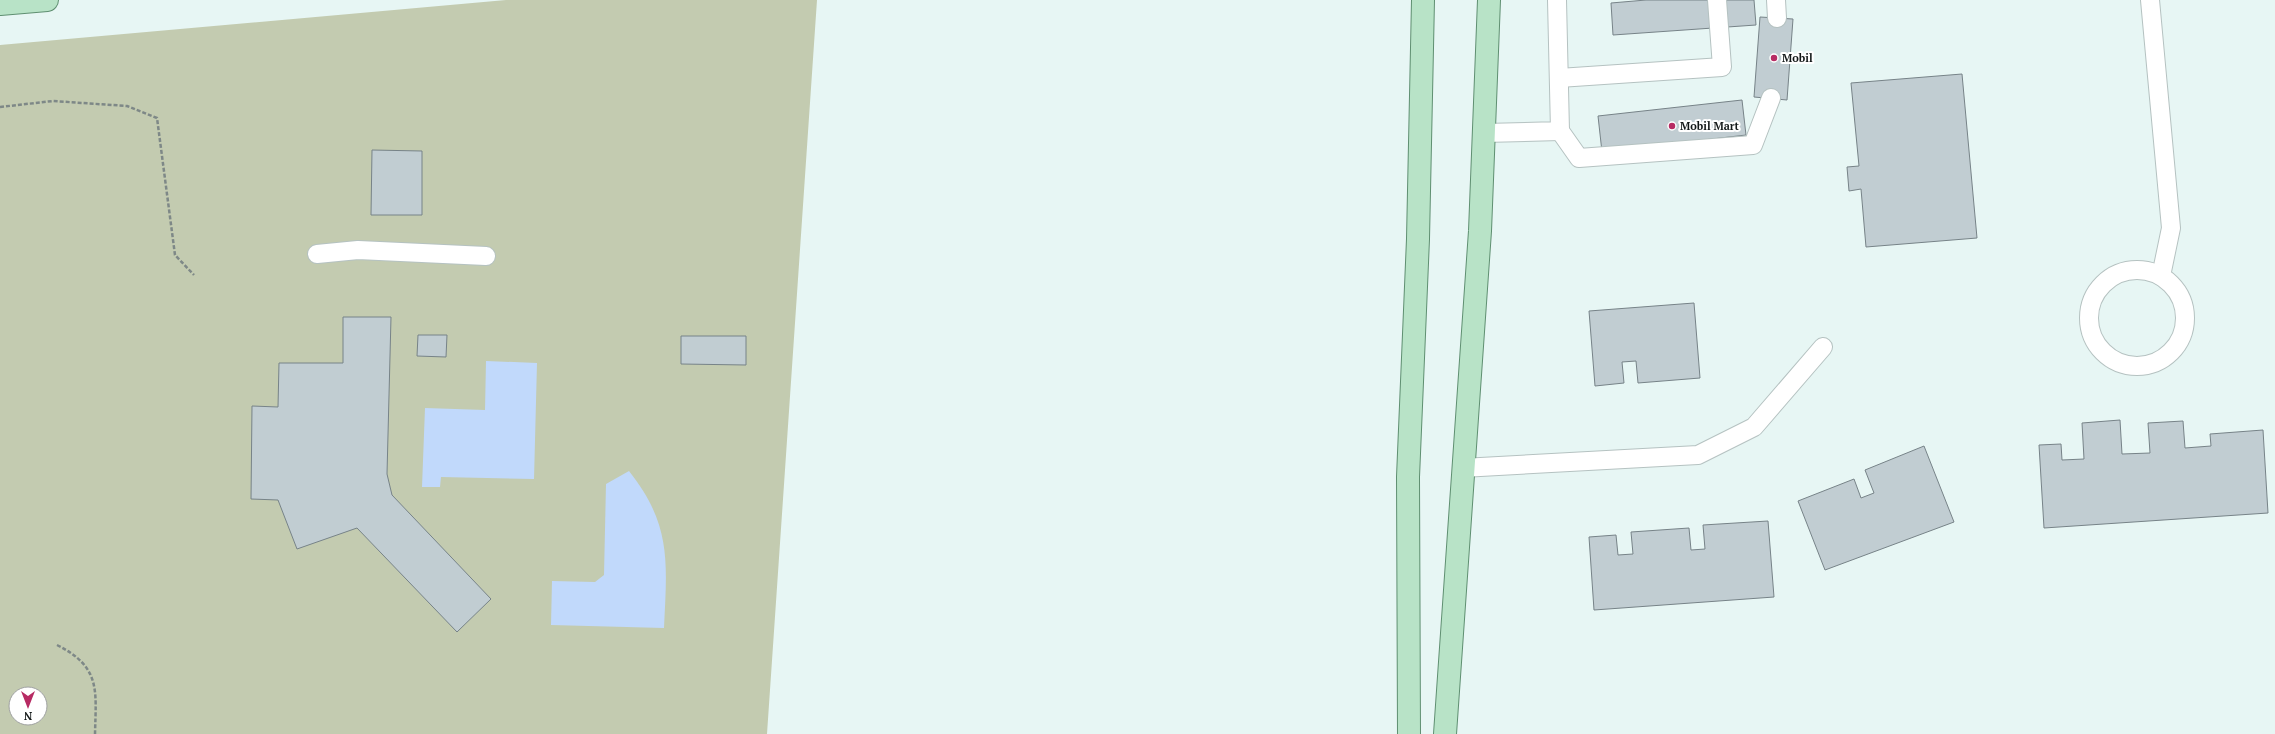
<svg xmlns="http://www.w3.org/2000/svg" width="2275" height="734" font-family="'PT Serif',serif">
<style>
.green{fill:#c3cbb0;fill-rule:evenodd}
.water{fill:#c1d9fb}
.building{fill:#c1cdd2;stroke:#778388}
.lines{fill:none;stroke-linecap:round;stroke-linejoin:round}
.service-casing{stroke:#b5c2c1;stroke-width:20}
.primary-casing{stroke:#5f8f71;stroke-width:24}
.path{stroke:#7e8887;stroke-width:2.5;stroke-dasharray:4 2;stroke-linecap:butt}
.service{stroke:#fff;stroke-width:18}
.primary{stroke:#b8e3c7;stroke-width:22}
.poi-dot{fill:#b72b63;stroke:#fff;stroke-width:1.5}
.labels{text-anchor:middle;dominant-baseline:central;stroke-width:4;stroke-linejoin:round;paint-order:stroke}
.poi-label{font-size:11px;font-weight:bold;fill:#121717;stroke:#fff;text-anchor:start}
</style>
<rect width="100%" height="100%" fill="#e7f6f4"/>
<path class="green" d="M506,0h311l-50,734h-767v-689zM16,694h24v24h-24z"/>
<g class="water">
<path d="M486,361l51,2 -3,116 -93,-2 -1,10h-18l3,-79 60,2z"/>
<path d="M629,471c43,54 38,92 35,157l-113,-3 1,-44 43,1 9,-7 2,-91z"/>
</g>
<g class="building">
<path d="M1646,0h108l2,25 -143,10 -2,-32z"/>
<path d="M1760,17l33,2 -6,81 -33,-3z"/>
<path d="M1962,74l15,164 -111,9 -5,-58 -12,2 -2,-24 12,-1 -8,-83z"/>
<path d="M1742,100l4,35 -144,17 -4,-36z"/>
<path d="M372,150l50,1v64h-51z"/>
<path d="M1694,303l6,75 -62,5 -2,-22 -14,1 2,21 -29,3 -6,-75z"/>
<path d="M343,317h48l-4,157 5,21 99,104 -34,33 -100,-104 -60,21 -19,-49 -27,-1 1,-93 26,1 1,-44h64z"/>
<path d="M418,335h29l-1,22 -29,-1z"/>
<path d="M681,336h65v29l-65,-1z"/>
<path d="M2120,420l2,34 28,-1 -2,-30 35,-2 2,27 26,-2 -1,-12 53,-4 5,83 -224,15 -5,-83 22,-1 1,16 22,-1 -2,-36z"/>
<path d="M1924,446l30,76 -129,48 -27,-69 56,-22 7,19 13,-5 -9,-23z"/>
<path d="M1768,521l6,76 -180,13 -5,-73 27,-2 2,20 15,-1 -2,-22 58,-4 2,22 14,-1 -2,-24z"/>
</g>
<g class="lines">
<g class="service-casing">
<g id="service">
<path d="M1776,0l1,18"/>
<path d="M2150,0l21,228 -10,48"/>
<path d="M1559,78l163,-11 -5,-67"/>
<path d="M1560,131l19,27 174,-13 18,-47"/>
<path d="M1484,133l76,-2 -3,-131"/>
<path d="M317,254l41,-4 128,6"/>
<circle cx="2137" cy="318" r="48"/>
<path d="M1462,468l236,-13 56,-28 69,-80"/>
</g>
</g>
<g class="primary-casing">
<g id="primary">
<path d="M0,4l47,-4"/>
<path d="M1409,734l-1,-257 10,-238 5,-239"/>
<path d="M1445,734l35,-503 9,-231"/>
</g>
</g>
<g class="path">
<path d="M0,107l53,-6 74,5 30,12 18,137 19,20"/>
<path d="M57,645c44,22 39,45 38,89"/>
</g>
<use href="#service" class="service"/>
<use href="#primary" class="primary"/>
</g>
<g class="poi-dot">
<circle cx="1774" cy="58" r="4"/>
<circle cx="1672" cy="126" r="4"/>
</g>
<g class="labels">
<g class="poi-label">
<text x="1782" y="58">Mobil</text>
<text x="1680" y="126">Mobil Mart</text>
</g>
</g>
<g transform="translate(28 706) rotate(180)"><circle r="19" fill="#ffffff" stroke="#a0a2a2"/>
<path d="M0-3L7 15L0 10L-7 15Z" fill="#b72b63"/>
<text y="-6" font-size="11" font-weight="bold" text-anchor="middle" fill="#121717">N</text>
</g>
</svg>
